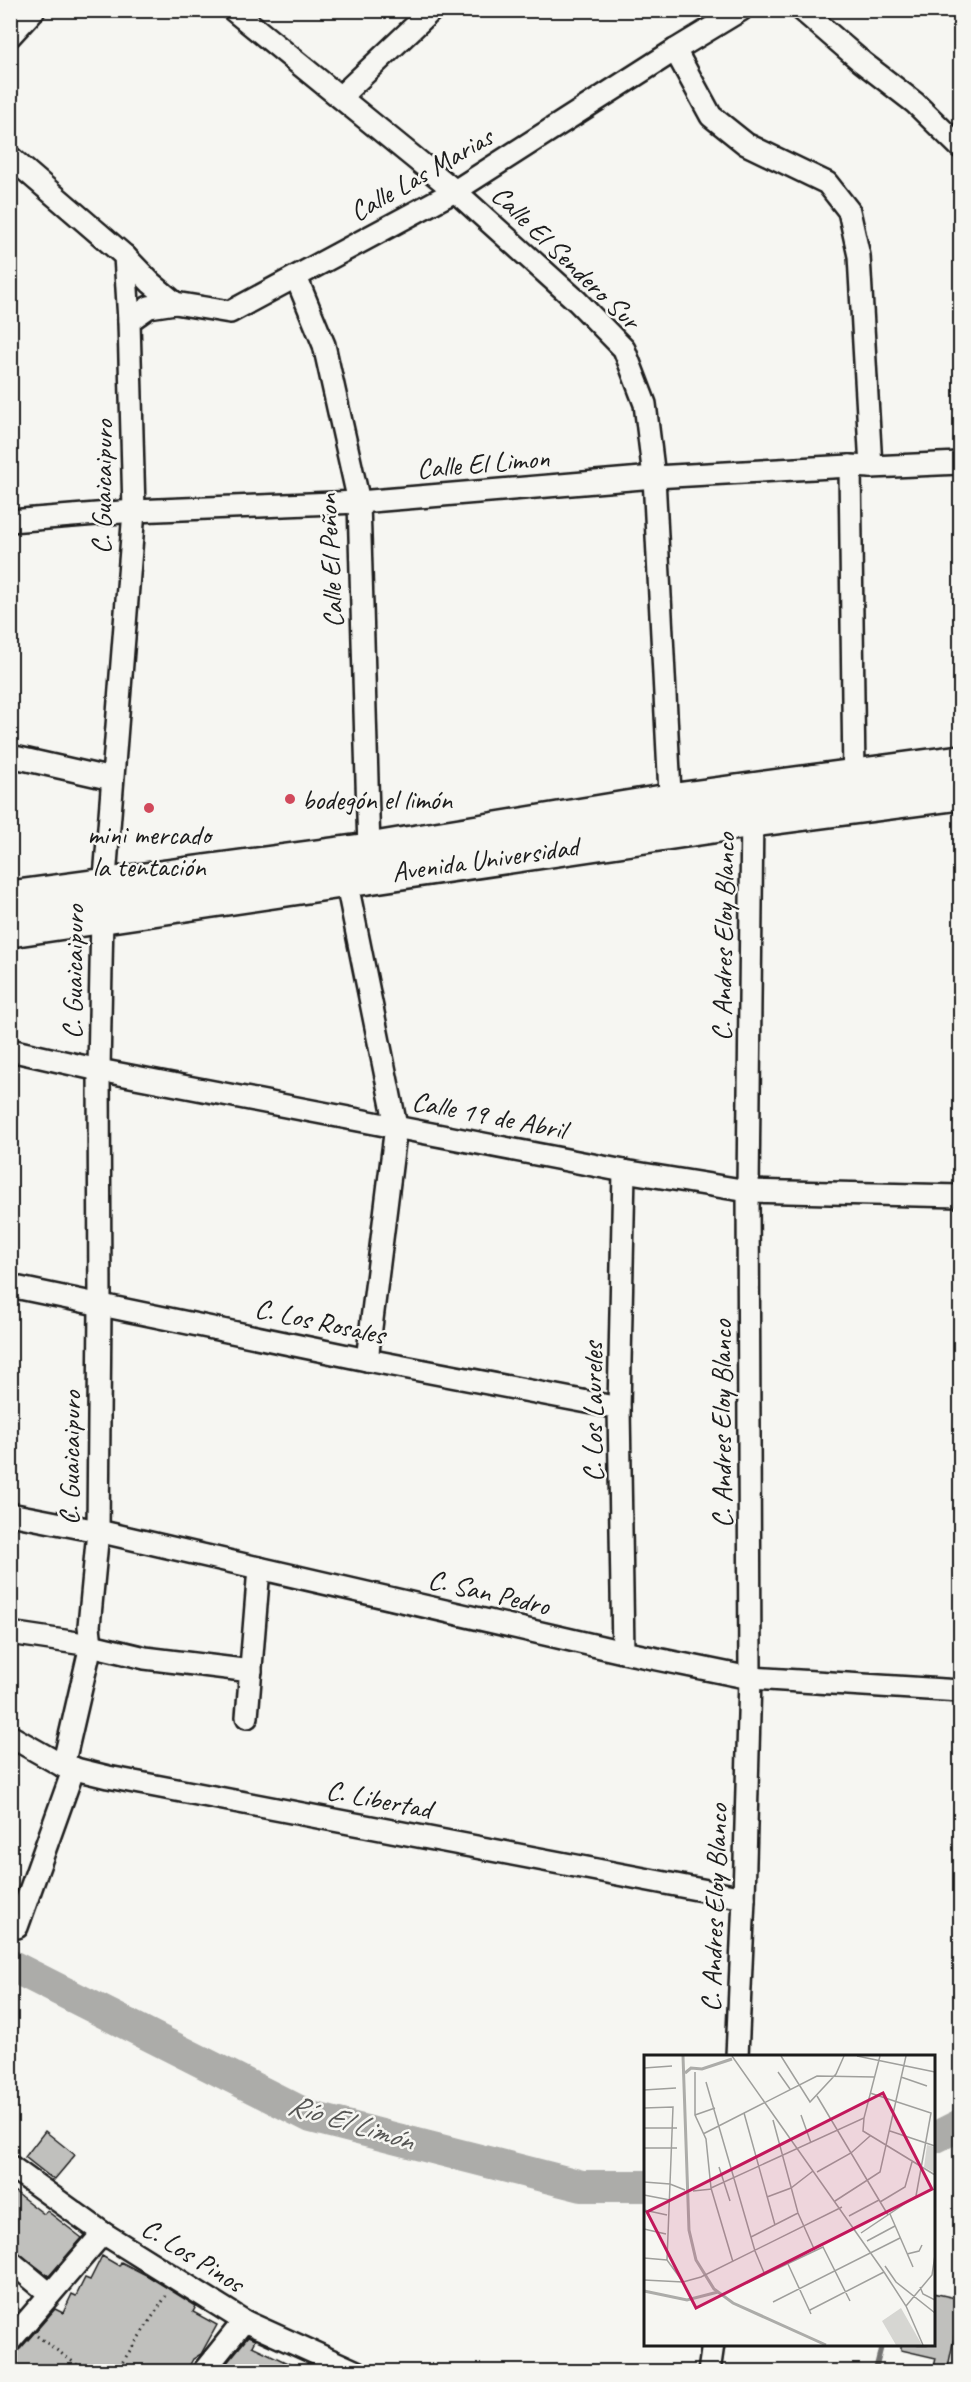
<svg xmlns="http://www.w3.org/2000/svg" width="971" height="2382" font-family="Caveat,sans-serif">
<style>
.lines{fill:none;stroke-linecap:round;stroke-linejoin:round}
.stream{stroke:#727271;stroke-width:5}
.river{stroke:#acaca9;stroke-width:32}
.building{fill:#c0c0bd;stroke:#1c1c1c;stroke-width:1.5}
.minor-casing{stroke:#1c1c1c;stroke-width:26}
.primary-casing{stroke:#1c1c1c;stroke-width:38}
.path{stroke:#1c1c1c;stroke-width:3;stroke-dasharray:1.5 4.5;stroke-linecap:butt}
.minor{stroke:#f6f6f2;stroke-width:21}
.primary{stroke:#f6f6f2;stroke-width:33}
.poi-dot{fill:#d1495b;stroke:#f6f6f2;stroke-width:2}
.labels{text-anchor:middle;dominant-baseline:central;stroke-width:5;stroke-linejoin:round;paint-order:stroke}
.street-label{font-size:28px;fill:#1c1c1c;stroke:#f6f6f2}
.poi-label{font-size:28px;fill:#1c1c1c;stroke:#f6f6f2;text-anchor:start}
.water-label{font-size:30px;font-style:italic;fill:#565654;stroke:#f6f6f2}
.inset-river{fill:none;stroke:#acaca9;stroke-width:3}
.inset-road{fill:none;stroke:#9f9f9c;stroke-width:1.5}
.view{fill:#c2185b;fill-opacity:0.15;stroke:#c2185b;stroke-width:3}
.inset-edge{fill:none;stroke:#1c1c1c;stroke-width:3}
</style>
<rect width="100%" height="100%" fill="#f6f6f2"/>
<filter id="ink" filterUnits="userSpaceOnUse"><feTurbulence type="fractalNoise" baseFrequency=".0167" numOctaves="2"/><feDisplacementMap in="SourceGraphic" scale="12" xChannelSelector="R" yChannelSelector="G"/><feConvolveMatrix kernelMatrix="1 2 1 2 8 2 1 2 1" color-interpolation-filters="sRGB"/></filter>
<g filter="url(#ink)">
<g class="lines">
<path class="stream" d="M875,2372l7,-28"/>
<g class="river">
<path d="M10,1965l301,152 271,69h64"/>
<path d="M934,2138l26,-13"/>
</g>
</g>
<g class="building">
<path d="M45,2131l30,24 -21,25 -29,-23z"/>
<path d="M10,2188l34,26 3,-3 35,27 -33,38 -39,-29z"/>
<path d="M102,2256l17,10 2,-4 27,14 48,30 -3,6 24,13 -16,29 -8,5 -7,13h-12l-8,-5 -3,5h-153v-19l10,-4 35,-40 8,4 9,-19 4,2 9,-18 5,2z"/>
<path d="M933,2293l27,6v10l-13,63h-14l3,-14 -35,-8v-6h32z"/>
<path d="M10,2302l10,8 -10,11z"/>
<path d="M248,2337l7,3 -3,6 54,26 -85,-2z"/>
</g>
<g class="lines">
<g class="minor-casing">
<g id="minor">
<path d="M233,10l222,181 122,110 47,48 21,55 9,73 17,336"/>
<path d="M802,10l60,52 53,41 45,44"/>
<path d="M10,36l24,-26"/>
<path d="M675,50l36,66 35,28 81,39 22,28 10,45 12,211"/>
<path d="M340,97l92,-87"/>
<path d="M10,157l115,99 4,65 5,190 -32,405 -3,154 1,234 -2,227 -9,95 2,19 -28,121"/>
<path d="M125,256l26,27 24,20 55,9 225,-121 220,-141 66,-40"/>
<path d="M296,277l28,68 35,157 10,348"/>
<path d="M129,321l20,-14 26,-4"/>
<path d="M850,466l4,311"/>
<path d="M10,521l124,-10 225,-9 295,-25 196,-11 21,1 89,-4"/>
<path d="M10,756l102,23"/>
<path d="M346,879l50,247 -29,234"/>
<path d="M10,1050l89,20 525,101 124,20 212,5"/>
<path d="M10,1286l357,74 252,48"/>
<path d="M10,1514l88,17 525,121 127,26 210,13"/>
<path d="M10,1633l81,12 54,13 106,13"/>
<path d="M623,1652l-4,-244 5,-237"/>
<path d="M247,1717l12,-149"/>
<path d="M10,1736l53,30 45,11 636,121"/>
<path d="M17,1927l57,-159"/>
<path d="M737,2056l7,-158 6,-220 -2,-487 4,-382"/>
<path d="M10,2166l93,67 141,88 113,51"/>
<path d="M10,2261l40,33"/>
<path d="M10,2341l93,-108"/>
<path d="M203,2372l41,-51"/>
<path d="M709,2372l4,-28"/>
</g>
</g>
<g class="primary-casing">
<g id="primary">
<path d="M10,898l359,-48 300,-49 291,-39"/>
<path d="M10,930l743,-110 207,-27"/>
</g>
</g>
<g class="path">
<path d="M37,2336l50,36"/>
<path d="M116,2372l50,-76"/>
</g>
<use href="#minor" class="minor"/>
<use href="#primary" class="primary"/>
</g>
</g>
<g class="poi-dot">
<circle cx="290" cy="799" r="6"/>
<circle cx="149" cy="808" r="6"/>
</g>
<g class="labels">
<g class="street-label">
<text transform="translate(421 174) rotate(-30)">Calle Las Marias</text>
<text transform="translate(566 257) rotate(44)">Calle El Sendero Sur</text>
<text transform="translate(483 463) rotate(-5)">Calle El Limon</text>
<text transform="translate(102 487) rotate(-89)">C. Guaicaipuro</text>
<text transform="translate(330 561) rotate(-93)">Calle El Peñon</text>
<text transform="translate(485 859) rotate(-8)">Avenida Universidad</text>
<text transform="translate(723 937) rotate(-89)">C. Andres Eloy Blanco</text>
<text transform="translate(73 972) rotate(-89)">C. Guaicaipuro</text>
<text transform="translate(489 1115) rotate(11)">Calle 19 de Abril</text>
<text transform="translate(320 1321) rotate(12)">C. Los Rosales</text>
<text transform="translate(592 1412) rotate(-90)">C. Los Laureles</text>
<text transform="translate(721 1424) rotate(-90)">C. Andres Eloy Blanco</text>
<text transform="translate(70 1458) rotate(-89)">C. Guaicaipuro</text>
<text transform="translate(489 1592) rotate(13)">C. San Pedro</text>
<text transform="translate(379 1799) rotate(11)">C. Libertad</text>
<text transform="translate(714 1908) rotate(-88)">C. Andres Eloy Blanco</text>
<text transform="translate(193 2255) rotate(32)">C. Los Pinos</text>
</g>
<g class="poi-label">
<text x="302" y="799">bodegón el limón</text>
<text x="149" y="834" text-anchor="middle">mini mercado<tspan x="149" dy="32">la tentación</tspan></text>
</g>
<g class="water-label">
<text transform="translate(351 2122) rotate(17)">Río El Limón</text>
</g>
</g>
<g transform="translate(644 2055)">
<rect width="291" height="291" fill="#f6f6f2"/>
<path d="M283,90l8,2v26l-11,-6zM257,253l21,37h-26l-14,-24z" fill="#d6d6d2"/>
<path class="inset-river" d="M39,1l6,174 7,30 18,29 19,14 93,42M41,18l6,-5 11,1 30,-10M0,236l43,9 31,-8"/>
<path class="inset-road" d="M88,1l152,216 22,34 17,39M137,1l29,46 26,-28 8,-18M213,1l78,16M0,13l28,-2M51,17v43l11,24 5,49 22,74M134,17l12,17M257,22l26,9M62,27l49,169 10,24M0,35l32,-2M173,41l71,119M0,53l29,-1 -6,153 16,22M100,58l31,112M51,60l20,-7M157,60l10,28M220,63l-1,13 72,44M129,65l25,93 17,38M0,73h33M246,76l45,15M59,79l114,-58 57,1M0,93h33M75,112l11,34M173,117l34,-19 19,-17M0,127l26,2 15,6M67,133l153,-70 16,-62M49,136l19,-2M0,140l26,5M123,142l24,-9 22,-17M191,146l45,-29 26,-116M236,147l25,-15 7,-25M0,155l23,5M246,159l23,53M205,161l30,-16M0,174l22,5M217,178l55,-37 15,-83 -61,-20M107,182l47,-24M223,186l28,-15M263,199l12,-3 3,-6M0,203l23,2M144,209l23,50M241,211l11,16 39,31M291,218v33M0,225l39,2 18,-5 141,-70M103,228l76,-36 27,54M276,232l3,7 12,6M129,247l127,-64M262,251l26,-31 3,-20M166,255l74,-38"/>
<path class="view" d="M239,38l49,96 -236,119 -49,-96z"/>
<rect width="291" height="291" class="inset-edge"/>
</g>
<rect width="971" height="2382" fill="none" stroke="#f6f6f2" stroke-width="36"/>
<rect x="18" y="18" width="935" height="2346" fill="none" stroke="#1c1c1c" stroke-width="2" filter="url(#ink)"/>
</svg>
